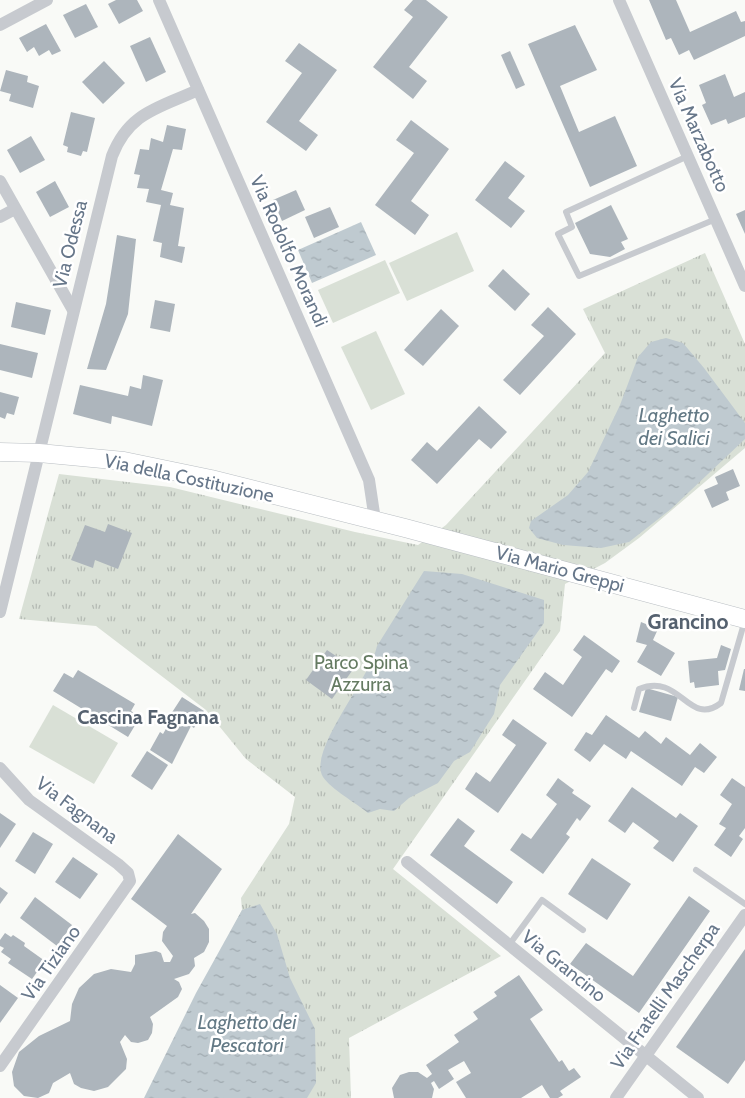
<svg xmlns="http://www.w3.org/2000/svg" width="745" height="1098" font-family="Cabin,sans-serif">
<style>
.grass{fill:url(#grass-tufts)}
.pitch{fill:#d9e0d6}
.water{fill:url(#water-ripples)}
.building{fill:#adb5bc}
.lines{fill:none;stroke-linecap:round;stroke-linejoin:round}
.secondary-casing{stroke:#b9bec3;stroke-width:19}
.service{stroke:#c7cacf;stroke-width:6}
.minor{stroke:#c7cacf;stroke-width:12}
.secondary{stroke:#fff;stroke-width:18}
.labels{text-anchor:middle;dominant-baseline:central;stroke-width:5;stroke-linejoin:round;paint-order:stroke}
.street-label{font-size:19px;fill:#67778a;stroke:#fff}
.park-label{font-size:19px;fill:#657b62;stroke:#fff}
.water-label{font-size:20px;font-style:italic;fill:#637985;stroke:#fff}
.neighbourhood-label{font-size:20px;font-weight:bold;fill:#55616f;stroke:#fff}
.quarter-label{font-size:21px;font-weight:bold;fill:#55616f;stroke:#fff}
</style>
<defs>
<pattern id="grass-tufts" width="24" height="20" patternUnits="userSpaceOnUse" patternTransform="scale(1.25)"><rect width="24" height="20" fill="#d9e0d6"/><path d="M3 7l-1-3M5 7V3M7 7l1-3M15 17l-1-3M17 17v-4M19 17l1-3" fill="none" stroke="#b4bab3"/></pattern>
<pattern id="water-ripples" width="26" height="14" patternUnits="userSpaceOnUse" patternTransform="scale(1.25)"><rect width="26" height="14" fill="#bfcad0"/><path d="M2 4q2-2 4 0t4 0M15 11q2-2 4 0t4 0" fill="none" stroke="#9fa9af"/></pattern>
</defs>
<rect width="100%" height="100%" fill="#f9faf7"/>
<path class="grass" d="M705,253l40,91v104l-106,90 -34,25 -40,21 -5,47 -167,238 108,87 -152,82 2,60h-206l97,-188 -1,-12 48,-74 6,-27 -49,-38 -40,-49 -110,-84 -77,-7 40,-145 111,13 185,45 63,13 28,-20 159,-172 -22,-44z"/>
<g class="pitch">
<path d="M457,232l17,39 -67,30 -18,-38z"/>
<path d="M385,260l15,33 -67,30 -15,-33z"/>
<path d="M376,331l29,63 -34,16 -30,-63z"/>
<path d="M53,705l65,38 -24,41 -65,-37z"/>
</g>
<g class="water">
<path d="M361,222l15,33 -64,28 -14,-33z"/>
<path d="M666,338l17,5 21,25 41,55v16l-74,70 -42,33 -28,6 -38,-3 -26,-7 -8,-10 2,-7 37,-26 20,-23 32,-67 18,-48 13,-15z"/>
<path d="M424,571l38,3 82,26v23l-44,62 -6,29 -24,38 -16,9 -16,22 -29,15 -15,13 -14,-2 -12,4c-12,-10 -37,-24 -45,-36 -16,-26 47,-98 54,-131z"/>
<path d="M260,904l17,30 13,44 25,51 1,54 -9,15h-163l52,-105 46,-83z"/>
</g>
<g class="building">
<path d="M116,0h21l6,11 -24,13 -11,-20z"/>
<path d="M413,0h13l22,17 -39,50 18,14 -14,18 -40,-32 40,-50 -9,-7z"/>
<path d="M649,0h27l14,32 46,-21 5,11 4,-1v15l-51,24 -5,-10 -10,5 -8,-17 -5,2z"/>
<path d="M86,4l12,23 -23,11 -12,-23z"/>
<path d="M46,24l15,27 -9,4 -3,-5 -10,6 -5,-9 -7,5 -8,-14z"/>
<path d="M575,25l22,45 -37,16 19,46 36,-16 22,50 -47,21 -62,-143z"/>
<path d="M150,37l16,35 -20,10 -16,-36z"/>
<path d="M299,43l38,27 -38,51 19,14 -12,16 -40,-29 36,-49 -17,-12z"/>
<path d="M510,51l15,34 -9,4 -15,-34z"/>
<path d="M104,61l21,22 -22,21 -21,-22z"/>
<path d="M6,70l22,6 -1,6 12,4 -6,22 -24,-7 2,-7 -11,-3z"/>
<path d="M725,74l9,23 11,-5v25l-17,7 -2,-5 -15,6 -9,-20 4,-2 -7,-18z"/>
<path d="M71,112l24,6 -8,34 -4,-1 -2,5 -14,-4 1,-5 -5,-2z"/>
<path d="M411,120l38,29 -38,52 18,14 -14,20 -40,-30 39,-52 -18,-13z"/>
<path d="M167,125l19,4 -4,21 -9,-1 -12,41 12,3 -3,12 14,3 -6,38 7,1 -3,16 -22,-6 2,-14 -9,-2 8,-36 -15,-3 3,-13 -12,-1 3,-13 -6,-1 6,-25 9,1 2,-12 12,4z"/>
<path d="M31,136l14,24 -25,13 -13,-23z"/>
<path d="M505,161l20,15 -17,22 17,13 -14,17 -36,-28z"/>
<path d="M55,181l14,26 -19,10 -14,-25z"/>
<path d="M296,190l9,20 -23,11 -9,-21z"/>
<path d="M611,205l17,34 -7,3 4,7 -15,8 -20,-3 -15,-31z"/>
<path d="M330,207l9,20 -25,11 -9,-21z"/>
<path d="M745,210v24l-9,-20z"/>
<path d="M117,235l19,4 -8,75 -22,56 -19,-1 19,-65z"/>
<path d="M503,269l27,25 -15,17 -27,-25z"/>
<path d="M155,300l20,4 -5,28 -20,-4z"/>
<path d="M16,302l35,8 -6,25 -34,-8z"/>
<path d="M548,307l28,27 -56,61 -17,-15 41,-44 -13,-11z"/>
<path d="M441,309l18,17 -36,40 -19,-16z"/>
<path d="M0,344l38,9 -6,25 -32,-8z"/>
<path d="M143,375l20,5 -11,46 -40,-10 -1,8 -38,-10 7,-29 48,11 2,-10 11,3z"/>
<path d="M0,392l19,5 -5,18 -7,-2 -2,6 -5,-2z"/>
<path d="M479,406l28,26 -16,17 -12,-10 -42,45 -26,-24 16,-18 10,9z"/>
<path d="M733,469l7,17 -14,6 3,8 -17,8 -8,-18 14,-6 -3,-7z"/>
<path d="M108,524l24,9 -14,36 -23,-9 -2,8 -22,-8 14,-35 20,7z"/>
<path d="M641,622l17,7 -5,11 22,13 -14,23 -24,-14 10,-17 -11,-3z"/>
<path d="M584,635l36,26 -8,12 -6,-4 -34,48 -39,-28 12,-17 18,13 19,-28 -9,-7z"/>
<path d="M721,645l10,4 -6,21 -7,1 1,14 -24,3 -1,-6 -4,1 -2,-22 29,-3z"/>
<path d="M327,650l27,18 -22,31 -26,-19z"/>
<path d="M744,669h1v22l-6,-1z"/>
<path d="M78,670l57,34 -4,7 9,6 -12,20 -75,-46 11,-18 9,5z"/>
<path d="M646,688l32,9 -7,24 -32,-9z"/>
<path d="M182,697l22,14 -10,17 -3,-2 -19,38 -22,-14 10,-18 3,2 4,-7 -2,-2 9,-9 -3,-2z"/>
<path d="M606,715l33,23 6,-7 16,13 5,-7 24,18 10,-12 17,14 -13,16 -9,-6 -13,19 -51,-35 -5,8 -22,-15 -14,18 -16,-12 12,-18 6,3z"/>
<path d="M513,719l34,24 -49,70 -33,-24 11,-17 14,10 26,-37 -14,-10z"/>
<path d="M147,751l21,14 -16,25 -21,-14z"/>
<path d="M558,778l16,12 -2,3 19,13 -11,15 -3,-3 -11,16 4,3 -27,37 -33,-24 12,-17 9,6 26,-35 -11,-9z"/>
<path d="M732,778l13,9v41l-6,8 4,3 -12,18 -17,-12 12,-17 -7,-4 13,-20 -12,-9z"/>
<path d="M632,787l44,31 4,-5 18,13 -25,36 -20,-14 6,-7 -26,-19 -8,11 -17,-12z"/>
<path d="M0,813l16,11 -16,24z"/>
<path d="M458,818l17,13 -11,15 49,36 -16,22 -67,-49z"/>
<path d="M33,832l20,12 -18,30 -20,-13z"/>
<path d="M178,834l44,35 -31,45 4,-1 9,8 5,8v13l-5,10 -10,6 1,8 -6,8 -15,5 5,3 3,7 -4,8 -28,20 3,7 -1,9 -4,7 -10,3 -7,-1 -6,-7 -5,7 7,17 -1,10 -18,18 -14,4 -13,-3 -7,-4 -4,-11 -17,10 -4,10 -11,5 -14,-2 -10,-10 -2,-14 7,-20 20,-16 31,-15 2,-17 7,-16 15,-14 17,-5 20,3 4,-8v-9l21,-4 5,2 3,9h6l3,-6 -11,-15 1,-9 4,-6 -36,-27z"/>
<path d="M73,857l25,17 -18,25 -25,-17z"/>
<path d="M592,858l39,26 -24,36 -39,-26z"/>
<path d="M0,887l8,6 -8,11z"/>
<path d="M689,896l21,15 -71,102 -69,-49 16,-21 47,33z"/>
<path d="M35,897l37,28 -15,21 -37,-28z"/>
<path d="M5,933l6,4 2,-2 12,8 -1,3 21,15 -13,18 -24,-16 3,-4 -10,-7 3,-4 -4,-2v-6z"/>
<path d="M745,949v111l-17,24 -52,-37z"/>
<path d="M519,975l24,35 -13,9 29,43 3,-2 7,11 5,-3 7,9 -21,14 3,4 -5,3h-8l-8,-13 -21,13h-55l-10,-16 15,-9 -7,-12 -16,9 6,9 -15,10 -5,-8 -3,2 3,6 -2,9h-38l-2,-10 8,-13 9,-3h9l9,6 5,-4 -6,-9 33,-23 -5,-7 24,-16 -5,-7 24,-16 -3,-4z"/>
<path d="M0,985l18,13 -18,25z"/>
</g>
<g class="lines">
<g class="secondary-casing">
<path id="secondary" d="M0,452l39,1 85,8 87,18 194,49 340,91"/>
</g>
<g class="service">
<path d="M688,156l-122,56 6,15 -14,7 21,42 137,-57"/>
<path d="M634,708l5,-19c42,-17 49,39 82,14l24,-83"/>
<path d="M696,870l49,34"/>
<path d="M509,945l33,-45 41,30"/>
</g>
<g class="minor">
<path d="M159,0l210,480 6,40"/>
<path d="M619,0l126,286"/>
<path d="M0,25l47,-25"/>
<path d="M0,181l73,129"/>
<path d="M0,217l15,-8"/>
<path d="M0,612l112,-456c17,-44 47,-48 86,-66"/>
<path d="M0,768l29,32 89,64 10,9 2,8 -130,185"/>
<path d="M407,862l291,236"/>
<path d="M616,1098l129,-183"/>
</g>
<use href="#secondary" class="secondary"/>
</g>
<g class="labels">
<g class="street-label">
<text transform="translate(699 135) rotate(66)">Via Marzabotto</text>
<text transform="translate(70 244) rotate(-76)">Via Odessa</text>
<text transform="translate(289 251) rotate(66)">Via Rodolfo Morandi</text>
<text transform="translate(189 478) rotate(12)">Via della Costituzione</text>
<text transform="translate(560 569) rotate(15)">Via Mario Greppi</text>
<text transform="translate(77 810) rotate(37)">Via Fagnana</text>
<text transform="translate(51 963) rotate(-55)">Via Tiziano</text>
<text transform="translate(564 966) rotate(39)">Via Grancino</text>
<text transform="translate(665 996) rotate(-55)">Via Fratelli Mascherpa</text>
</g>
<g class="park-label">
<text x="361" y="662">Parco Spina<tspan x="361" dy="22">Azzurra</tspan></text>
</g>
<g class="water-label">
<text x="674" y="415">Laghetto<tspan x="674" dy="23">dei Salici</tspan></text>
<text x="247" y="1022">Laghetto dei<tspan x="247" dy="23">Pescatori</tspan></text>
</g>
<g class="neighbourhood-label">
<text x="148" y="717">Cascina Fagnana</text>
</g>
<g class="quarter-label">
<text x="688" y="621">Grancino</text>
</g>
</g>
</svg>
